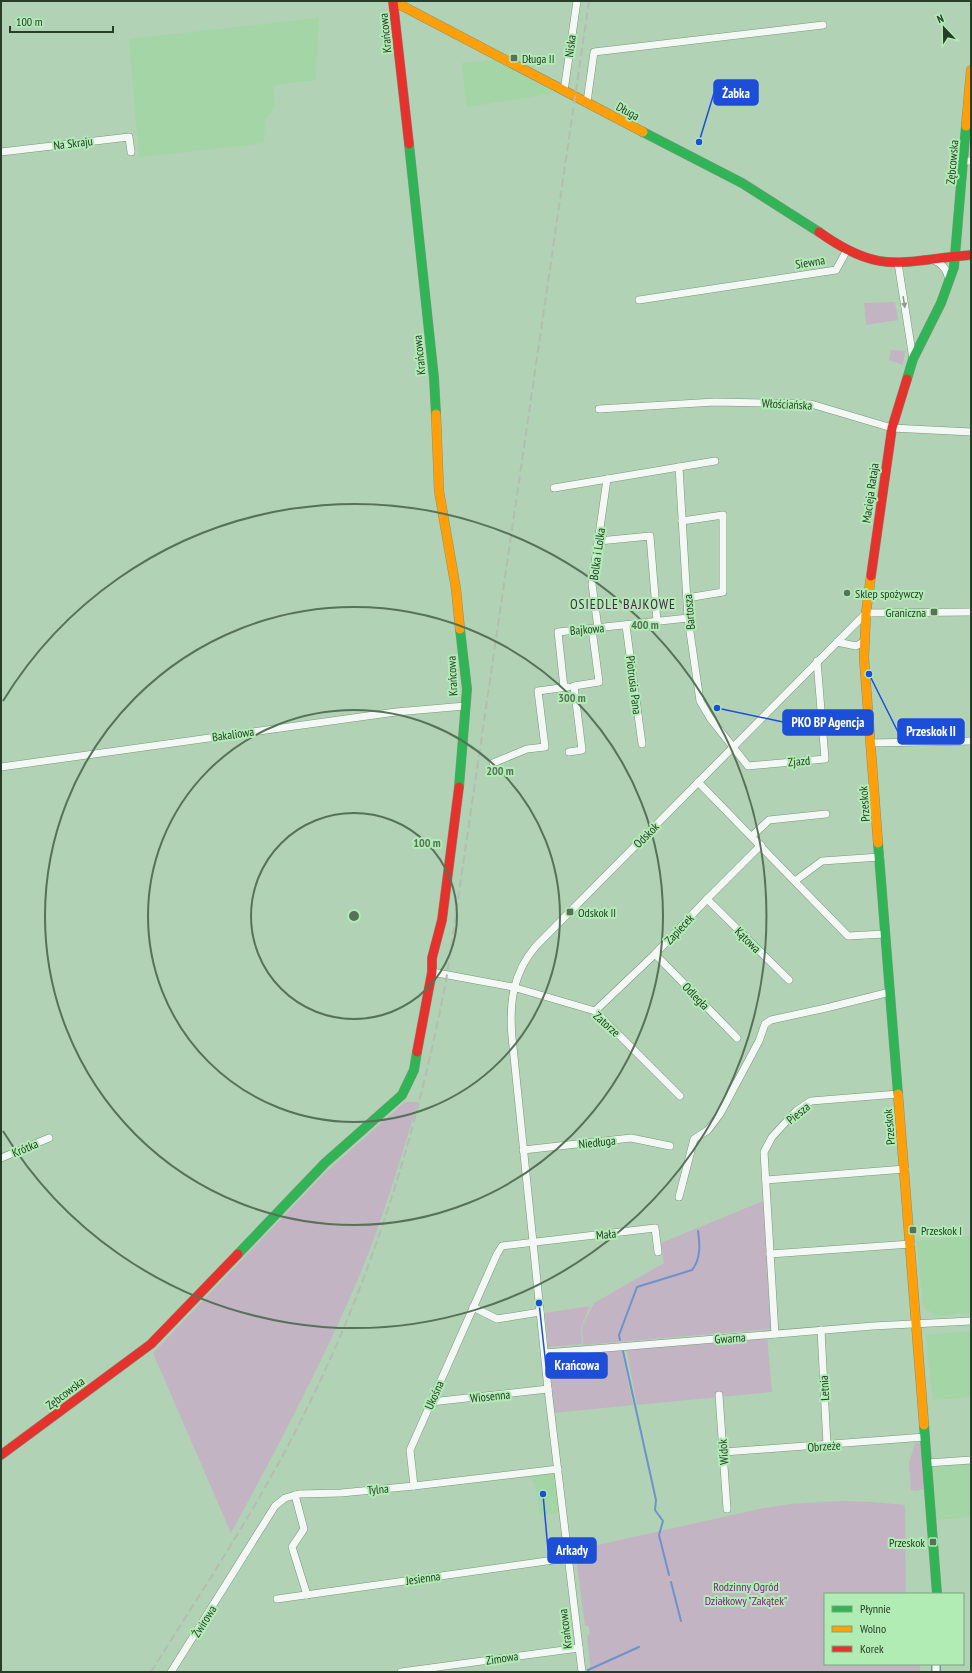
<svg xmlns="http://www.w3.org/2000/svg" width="972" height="1673" font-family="'PT Sans Narrow',sans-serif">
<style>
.built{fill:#a3d5a6}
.green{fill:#c3b4c4}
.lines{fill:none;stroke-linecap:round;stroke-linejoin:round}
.stream{stroke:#6e92cc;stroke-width:2}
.street-casing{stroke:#7c947e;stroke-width:8}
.fast-casing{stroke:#7c947e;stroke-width:10}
.slow-casing{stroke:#7c947e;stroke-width:10}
.jam-casing{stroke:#7c947e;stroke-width:10}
.street{stroke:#f3f8f4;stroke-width:7}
.fast{stroke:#30b455;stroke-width:9}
.slow{stroke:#ff9f0a;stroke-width:9}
.jam{stroke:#e5322d;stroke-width:9}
.rail{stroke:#b4bdb5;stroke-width:2;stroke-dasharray:8 4;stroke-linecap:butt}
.oneway{fill:#8c9b8e}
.ring{fill:none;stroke:#577259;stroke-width:2}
.poi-dot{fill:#577259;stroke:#b1ecb4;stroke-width:1.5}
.labels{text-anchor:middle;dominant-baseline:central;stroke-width:4;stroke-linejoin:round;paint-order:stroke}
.street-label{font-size:12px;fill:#263e28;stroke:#b1ecb4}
.poi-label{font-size:12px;fill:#263e28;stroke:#b1ecb4;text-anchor:start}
.park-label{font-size:12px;fill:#841e89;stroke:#b1ecb4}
.quarter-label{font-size:14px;letter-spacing:1px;fill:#502152;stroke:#b1ecb4}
.centre{fill:#577259;stroke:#b1ecb4;stroke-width:2}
.ring-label{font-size:12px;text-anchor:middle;font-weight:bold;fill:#577259;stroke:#b1ecb4;stroke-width:4;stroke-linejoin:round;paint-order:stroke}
.leader{fill:none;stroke:#1d4ed8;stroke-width:1.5}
.callout-dot{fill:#1d4ed8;stroke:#b1ecb4;stroke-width:1.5}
.callout{fill:#1d4ed8;stroke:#1d4ed8;stroke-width:1.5}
.callout-label{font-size:13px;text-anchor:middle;font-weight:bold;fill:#fff}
</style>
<rect width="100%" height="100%" fill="#b1d2b4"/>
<g class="built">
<path d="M319,18l-3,62 -43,5 2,22 -10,13 -1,23 -125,14 -10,-118z"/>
<path d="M495,60l60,33 -88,14 -5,-44z"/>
<path d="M971,1236v77l-36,3 -12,-11 -6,-64z"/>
<path d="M971,1331v66l-38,3 -7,-65z"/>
<path d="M971,1463v54l-35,3 -4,-54z"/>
<path d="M557,1469l5,43 -22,3 -5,-33h-3l-1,-10z"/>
</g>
<g class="green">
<path d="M895,302l3,18 -32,5 -2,-22z"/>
<path d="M891,350l14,1 -2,14 -14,-5z"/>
<path d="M405,1102h13c-18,59 -36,120 -60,177 -37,87 -82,171 -127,254l-78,-180 172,-180z"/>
<path d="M763,1201l8,128 -188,16 -1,-19 12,-23 70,-40 -3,-20z"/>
<path d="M590,1306l-9,21 1,17 -34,3 -3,-34z"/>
<path d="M767,1336l5,56 -135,13 -11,-58z"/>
<path d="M621,1347l12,58 -79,8 -5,-59z"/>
<path d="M915,1443h4l3,3 2,43 -9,2 -4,-1 -2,-27z"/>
<path d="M841,1501l32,1 32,3 1,89h-81v70h95v8h-329l-4,-35 3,-4 -1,-6 -4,-2 -10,-75 184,-41 31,-5z"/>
</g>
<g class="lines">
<g class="stream">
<path d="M620,1340l-1,-5 18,-48 55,-17c9,-11 8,-26 6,-39"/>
<path d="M623,1351l33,149 -1,10 8,11 -4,14 10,40"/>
<path d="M671,1582l10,39"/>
<path d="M932,1664v8"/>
<path d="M589,1672l-1,-2 51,-23"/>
<path d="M940,1672v-8"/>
</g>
<g class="street-casing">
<g id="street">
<path d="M564,91l13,-90"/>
<path d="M587,102l7,-50 229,-27"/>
<path d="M1,152l128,-15 2,15"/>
<path d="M964,161h7"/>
<path d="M931,259c11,4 16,10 18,21"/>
<path d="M898,263l15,96"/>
<path d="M639,300l197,-30 11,-20"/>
<path d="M599,409l116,-7 96,2 81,24 79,4"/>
<path d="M679,467l9,151 12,83 10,17 38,48 77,-7 -8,-98"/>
<path d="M554,488l161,-27"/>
<path d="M682,521l41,-6v77l-36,6"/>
<path d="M599,541l51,-5 7,85"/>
<path d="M626,626l16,118"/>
<path d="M598,628l-6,-44 15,-105"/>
<path d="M837,642l19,4 9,-5"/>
<path d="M564,688l-6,-56 130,-14"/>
<path d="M871,743l100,-2"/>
<path d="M569,752l13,-2 -8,-64 25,-4 -7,-53"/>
<path d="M493,763l34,-14 18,-2 -7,-56 30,-4"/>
<path d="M1,767l395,-55 69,-6"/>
<path d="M698,782l150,154 37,-2"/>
<path d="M752,836l17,-16 57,-6"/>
<path d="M795,881l27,-20 58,-4"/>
<path d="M707,899l82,81"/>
<path d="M655,954l82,84"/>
<path d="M432,972l81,15 82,24 85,85"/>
<path d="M595,1011l60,-57 52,-55 54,-54"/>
<path d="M523,1150l108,-12 39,8"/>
<path d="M1,1158l48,-20"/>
<path d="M766,1180l139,-11"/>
<path d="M679,1197l15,-58 14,-9 12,-16 39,-73 6,-17 6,-4 55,-12 64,-16"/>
<path d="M770,1254l141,-10"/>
<path d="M473,1307l24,12 43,-7"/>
<path d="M821,1330l6,115"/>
<path d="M775,1334l-11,-182 8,-15 24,-26 15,-10 87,-7"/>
<path d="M545,1353l328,-27 98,-5"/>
<path d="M719,1395l8,114"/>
<path d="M431,1402l117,-13"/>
<path d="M724,1452l201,-15"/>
<path d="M927,1463l44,-3"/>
<path d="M414,1486l-4,-36 87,-196 5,-8 153,-18 3,24"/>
<path d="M295,1495l9,34 -12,18 15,48"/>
<path d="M277,1599l291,-41"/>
<path d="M936,1664v8"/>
<path d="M171,1672l104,-166 10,-8 14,-4 42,-1 73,-7 144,-17"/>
<path d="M401,1672l178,-24"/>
<path d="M582,1672l-34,-283 -36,-352c-3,-35 1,-64 24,-91l330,-333 105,-1"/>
</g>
</g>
<g class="fast-casing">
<g id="fast">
<path d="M643,132l99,51 77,49"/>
<path d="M409,144l25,234 2,36"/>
<path d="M907,379l6,-20 28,-56 13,-36 12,-141"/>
<path d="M459,787l8,-98 -7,-60"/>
<path d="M878,843l20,251"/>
<path d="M238,1254l87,-91 77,-68 12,-25 3,-18"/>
<path d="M924,1425l13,169"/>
</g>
</g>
<g class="slow-casing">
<g id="slow">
<path d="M393,1l250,131"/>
<path d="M966,126l5,-56"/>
<path d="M436,414l3,77 17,98 4,40"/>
<path d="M871,576l-5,37 -2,45 14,185"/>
<path d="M898,1094l26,331"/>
</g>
</g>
<g class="jam-casing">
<g id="jam">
<path d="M393,1l16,143"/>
<path d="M819,232c63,45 83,28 152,23"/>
<path d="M871,576l21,-148 15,-49"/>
<path d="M417,1052l15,-80v-14l10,-38 17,-133"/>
<path d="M1,1455l150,-111 87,-90"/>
</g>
</g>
<use href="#street" class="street"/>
<use href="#fast" class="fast"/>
<use href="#slow" class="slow"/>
<use href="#jam" class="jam"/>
<path class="rail" d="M151,1672c55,-88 113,-174 158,-268 67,-136 110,-280 138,-429l142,-974"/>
</g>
<defs><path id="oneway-solid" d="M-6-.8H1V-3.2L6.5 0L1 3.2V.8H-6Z"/></defs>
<use class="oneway" href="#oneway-solid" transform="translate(904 302) rotate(81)"/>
<g class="ring">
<circle cx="354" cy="916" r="103"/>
<circle cx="354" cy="916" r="206"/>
<circle cx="354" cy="916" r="309"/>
<path d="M3 701A412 412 0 1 1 3 1131"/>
</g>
<g class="poi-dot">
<rect x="510" y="54" width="8" height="8" rx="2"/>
<circle cx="847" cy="593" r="4"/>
<rect x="930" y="608" width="8" height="8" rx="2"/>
<rect x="566" y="908" width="8" height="8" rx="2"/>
<rect x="909" y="1226" width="8" height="8" rx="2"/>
<rect x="929" y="1538" width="8" height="8" rx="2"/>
</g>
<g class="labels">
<g class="street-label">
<text transform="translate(385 33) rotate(-96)">Krańcowa</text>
<text transform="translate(570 46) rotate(-82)">Niska</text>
<text transform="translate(628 111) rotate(28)">Długa</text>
<text transform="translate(73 143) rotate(-7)">Na Skraju</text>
<text transform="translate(952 162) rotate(-85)">Zębcowska</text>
<text transform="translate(810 262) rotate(-9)">Siewna</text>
<text transform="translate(419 355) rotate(-96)">Krańcowa</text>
<text transform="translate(787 404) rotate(3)">Włościańska</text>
<text transform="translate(870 493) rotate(-82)">Macieja Rataja</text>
<text transform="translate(597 554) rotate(-82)">Bolka i Lolka</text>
<text transform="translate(689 612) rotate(-95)">Bartosza</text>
<text transform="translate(587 629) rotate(-5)">Bajkowa</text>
<text transform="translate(452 676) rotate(-93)">Krańcowa</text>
<text transform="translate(634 685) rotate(83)">Piotrusia Pana</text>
<text transform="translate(233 734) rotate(-8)">Bakaliowa</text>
<text transform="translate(799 761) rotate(-5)">Zjazd</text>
<text transform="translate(864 804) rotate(-94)">Przeskok</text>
<text transform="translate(646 835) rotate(-45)">Odskok</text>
<text transform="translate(679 929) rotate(-47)">Zapiecek</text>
<text transform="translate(748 940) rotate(45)">Kątowa</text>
<text transform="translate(696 996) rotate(46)">Odległa</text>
<text transform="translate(607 1024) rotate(42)">Zatorze</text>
<text transform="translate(798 1113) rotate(-39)">Piesza</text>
<text transform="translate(889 1127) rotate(-95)">Przeskok</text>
<text transform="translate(597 1142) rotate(-6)">Niedługa</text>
<text transform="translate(25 1148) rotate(-23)">Krótka</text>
<text transform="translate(606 1234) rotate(-6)">Mała</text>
<text transform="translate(730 1338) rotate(-4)">Gwarna</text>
<text transform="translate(824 1388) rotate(-93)">Letnia</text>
<text transform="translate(65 1393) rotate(-37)">Zębcowska</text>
<text transform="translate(434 1395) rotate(-66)">Ukośna</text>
<text transform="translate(490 1396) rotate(-6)">Wiosenna</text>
<text transform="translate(824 1446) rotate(-4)">Obrzeże</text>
<text transform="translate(723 1452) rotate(-94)">Widok</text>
<text transform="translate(378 1489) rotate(-5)">Tylna</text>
<text transform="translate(423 1578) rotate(-8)">Jesienna</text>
<text transform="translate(204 1621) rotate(-58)">Żwirowa</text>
<text transform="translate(565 1629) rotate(-97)">Krańcowa</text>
<text transform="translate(502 1658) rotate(-8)">Zimowa</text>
</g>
<g class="poi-label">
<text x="522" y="58">Długa II</text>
<text x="855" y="593">Sklep spożywczy</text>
<text x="926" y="612" text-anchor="end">Graniczna</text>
<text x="578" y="912">Odskok II</text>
<text x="921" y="1230">Przeskok I</text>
<text x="925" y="1542" text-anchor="end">Przeskok</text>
</g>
<g class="park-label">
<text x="746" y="1586">Rodzinny Ogród<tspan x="746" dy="14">Działkowy "Zakątek"</tspan></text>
</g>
<g class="quarter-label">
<text x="623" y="604">OSIEDLE BAJKOWE</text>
</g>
</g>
<circle cx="354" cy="916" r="6" class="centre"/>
<g class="ring-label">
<text x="645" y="629">400 m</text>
<text x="572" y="702">300 m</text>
<text x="500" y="775">200 m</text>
<text x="427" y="847">100 m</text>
</g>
<path class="leader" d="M699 142L714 93M717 708L783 722M869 674L898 732M539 1303L546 1366M543 1494L548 1550"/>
<g class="callout-dot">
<circle cx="699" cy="142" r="4"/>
<circle cx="717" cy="708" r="4"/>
<circle cx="869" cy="674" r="4"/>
<circle cx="539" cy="1303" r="4"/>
<circle cx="543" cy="1494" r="4"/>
</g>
<g class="callout">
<rect x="714" y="80" width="44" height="25" rx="4"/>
<rect x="783" y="710" width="90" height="25" rx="4"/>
<rect x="898" y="719" width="66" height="25" rx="4"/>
<rect x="546" y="1353" width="61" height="25" rx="4"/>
<rect x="548" y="1538" width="48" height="25" rx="4"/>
</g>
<g class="callout-label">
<text x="736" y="98">Żabka</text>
<text x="828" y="727">PKO BP Agencja</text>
<text x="931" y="736">Przeskok II</text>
<text x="577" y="1370">Krańcowa</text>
<text x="572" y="1555">Arkady</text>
</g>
<rect width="972" height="1673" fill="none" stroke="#263e28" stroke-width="4"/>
<rect x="824" y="1593" width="140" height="72" fill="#b1ecb4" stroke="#79a67c"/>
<rect x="832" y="1606" width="20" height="6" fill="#30b455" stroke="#79a67c"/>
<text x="860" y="1613" font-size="12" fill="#263e28">Płynnie</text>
<rect x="832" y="1626" width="20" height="6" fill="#ff9f0a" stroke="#79a67c"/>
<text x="860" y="1633" font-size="12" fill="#263e28">Wolno</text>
<rect x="832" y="1646" width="20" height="6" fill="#e5322d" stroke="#79a67c"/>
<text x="860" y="1653" font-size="12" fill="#263e28">Korek</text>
<g transform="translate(944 28) rotate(338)" stroke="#b1ecb4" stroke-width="3" paint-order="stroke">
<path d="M0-3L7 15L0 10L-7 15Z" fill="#263e28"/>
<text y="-6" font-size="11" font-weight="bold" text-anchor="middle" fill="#263e28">N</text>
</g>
<path d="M10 26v6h103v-6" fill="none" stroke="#263e28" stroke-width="2"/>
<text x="16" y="26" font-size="12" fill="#263e28" stroke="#b1ecb4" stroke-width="3" paint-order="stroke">100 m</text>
</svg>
